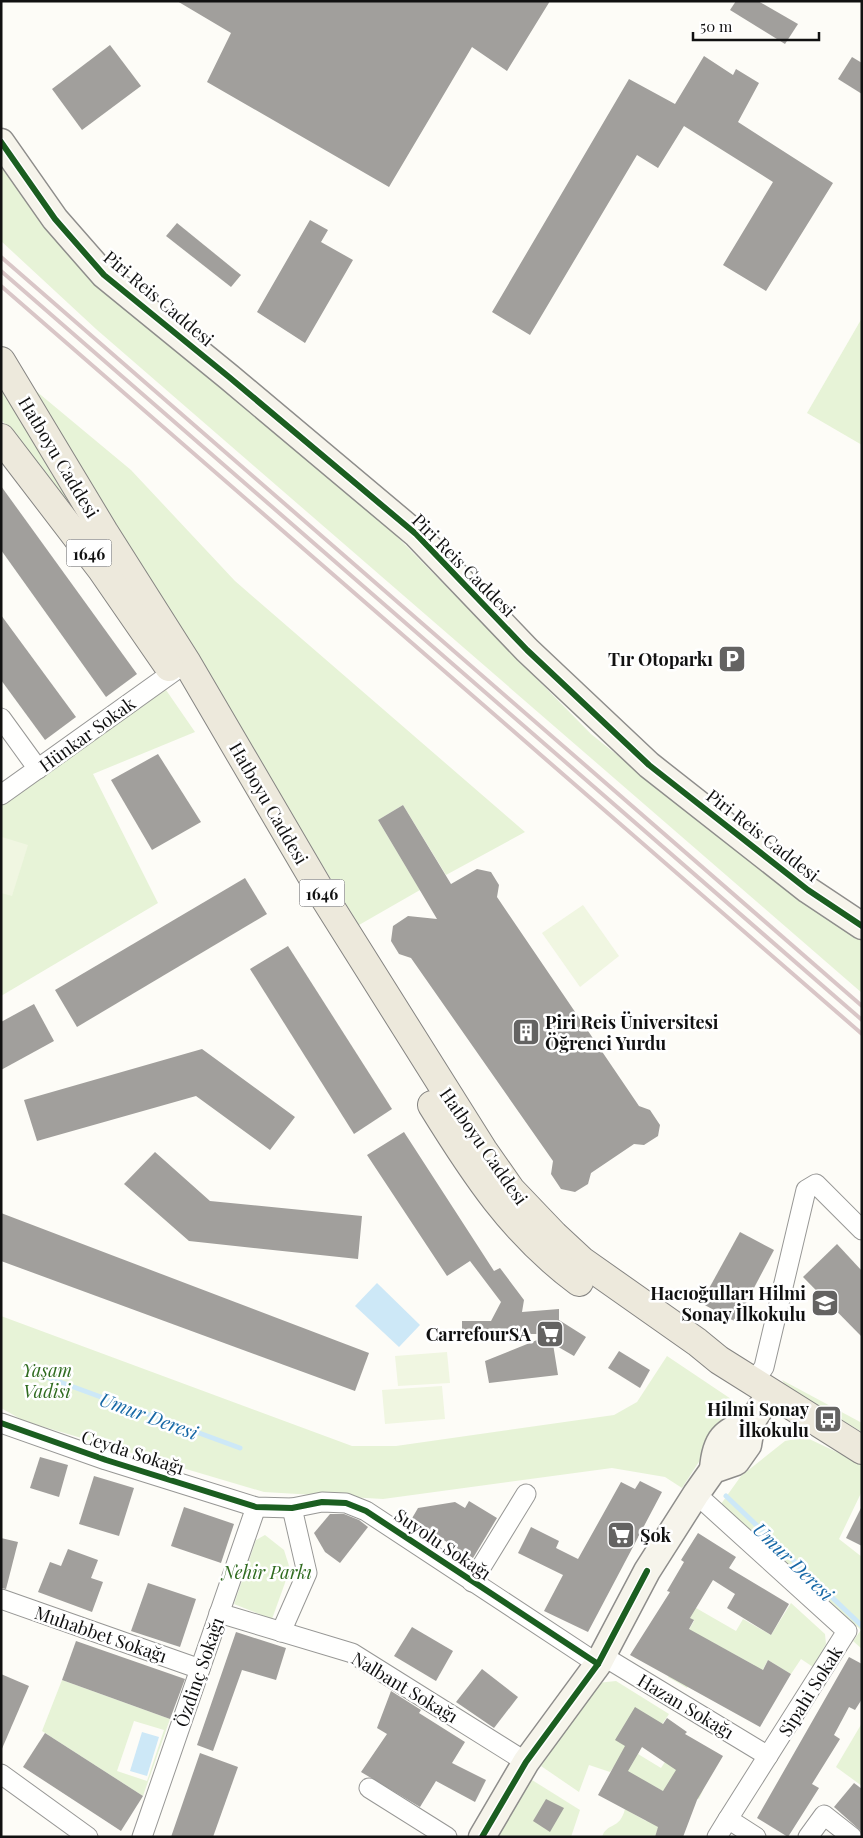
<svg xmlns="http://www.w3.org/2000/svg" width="863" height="1838" font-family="'Playfair Display',serif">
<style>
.green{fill:#e7f3d7;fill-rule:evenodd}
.pitch{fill:#f0f6e1}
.water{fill:#cde8f7}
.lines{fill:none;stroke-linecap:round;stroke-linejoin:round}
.stream{stroke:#cde8f7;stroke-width:5}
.building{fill:#a19f9c;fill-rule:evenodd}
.street-casing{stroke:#979795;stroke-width:21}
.secondary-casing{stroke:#8e8d8b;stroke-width:29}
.primary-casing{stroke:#858482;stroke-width:30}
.street{stroke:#fffffe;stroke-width:19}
.secondary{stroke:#f6f4eb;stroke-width:26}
.primary{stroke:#ede9dc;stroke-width:28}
.rail{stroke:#d9c6c7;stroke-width:4}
.cycleway-casing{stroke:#fff;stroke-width:9}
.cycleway{stroke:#1b5e20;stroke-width:6}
.labels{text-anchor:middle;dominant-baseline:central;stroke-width:5;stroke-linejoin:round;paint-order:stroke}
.shield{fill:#fff;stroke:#585858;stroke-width:1}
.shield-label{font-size:16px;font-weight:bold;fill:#111}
.street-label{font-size:18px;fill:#111;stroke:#fff}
.poi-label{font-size:18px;font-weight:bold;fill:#111;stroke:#fff;text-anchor:end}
.park-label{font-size:18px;font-style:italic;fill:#2f6b1f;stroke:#fff}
.water-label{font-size:19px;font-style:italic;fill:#1768a6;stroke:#fff}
</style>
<rect width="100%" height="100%" fill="#fdfcf7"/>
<g class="green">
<path d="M1,158l54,80 311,267 225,229 142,114 129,91v54l-766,-664 -95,-88z"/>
<path d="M862,318v127l-55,-32z"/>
<path d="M1,382l95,161 -95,-124z"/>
<path d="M30,386l101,84 104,111 290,251 -79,43 -43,-70 -25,15 42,70 -61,35z"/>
<path d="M166,690l29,42 -102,42 65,129 -157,93v-194z"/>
<path d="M1,1316l351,130h44l218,-31 23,-13 30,-46 70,47 -55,85 -17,-11 -53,-9 -229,31 -119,-7 -240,-71 -23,-13z"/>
<path d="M782,1380l80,43v9l-75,-44z"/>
<path d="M805,1437l57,27v27l-23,48 23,18v92l-9,-8 8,-11 -140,-126 20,-28 44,-35z"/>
<path d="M265,1535l19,15 6,19 -18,50 -38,-15 22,-64z"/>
<path d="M670,1593l66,38 7,-12 28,16 20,-32 34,31 1,10 -13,23 -12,-8 -10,15 -23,-14 -13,24 -8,-5 7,-14 -44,-24 -5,17 -18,30 -19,-11 16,-25 -1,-12 11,-19 -30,-19z"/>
<path d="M62,1680l108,39 -27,77 -101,-65zM134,1721l30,9 -17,51 -30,-10z"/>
<path d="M616,1681l53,33 -19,28 -5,-2 -7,14 23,14 4,-6 12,7 -2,4 28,17 -4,9 -22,-13 -8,12 -14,39h-53c5,-15 18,-7 23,-28l21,12 17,-30 -48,-26 -5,7 -21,-7 -10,27 -38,-26 56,-83z"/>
<path d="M862,1723v63l-26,-19z"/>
<path d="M532,1780l48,30 -9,27h-75z"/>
</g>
<g class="pitch">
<path d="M2,837l26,8 -16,51 -11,-3z"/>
<path d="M583,905l36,51 -39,31 -38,-54z"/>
<path d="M447,1352l3,31 -52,3 -3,-30z"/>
<path d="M442,1386l3,33 -60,5 -3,-34z"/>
</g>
<g class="water">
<path d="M377,1283l43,42 -21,22 -44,-41z"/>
<path d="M142,1732l17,5 -12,39 -17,-5z"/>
</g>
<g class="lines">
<g class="stream">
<path d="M30,1371l210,77"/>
<path d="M726,1496l136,130"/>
</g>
</g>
<g class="building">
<path d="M177,1h373l-43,70 -35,-24 -83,140 -182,-105 24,-49z"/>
<path d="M736,1h22l40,23 -13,20 -55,-34z"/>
<path d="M110,45l31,41 -59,44 -30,-41z"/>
<path d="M704,56l29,19 3,-6 23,14 -21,39 95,61 -67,108 -43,-26 50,-83 -89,-56 -26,42 -21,-13 -107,180 -38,-23 137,-233 46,25z"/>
<path d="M852,57l10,6v31l-24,-15z"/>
<path d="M310,220l18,10 -7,12 32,18 -48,83 -48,-31z"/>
<path d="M177,223l64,52 -10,12 -65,-51z"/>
<path d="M1,486l136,188 -31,23 -105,-147z"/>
<path d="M1,615l75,102 -31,23 -44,-60z"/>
<path d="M158,754l43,68 -49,28 -41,-70z"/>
<path d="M403,805l48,79 26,-15 14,3 8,13 -2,12 142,209 11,4 10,15 -2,11 -14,9 -10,-1 -43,29 -3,11 -13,8 -14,-3 -10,-15 2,-13 -142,-203 -12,-4 -8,-13 2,-15 15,-10 29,3 -59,-99z"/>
<path d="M245,878l22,36 -190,113 -22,-37z"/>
<path d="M288,946l104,163 -38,25 -104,-165z"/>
<path d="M34,1004l20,37 -53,29v-48z"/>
<path d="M202,1049l93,68 -25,33 -74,-54 -159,45 -13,-41z"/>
<path d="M404,1132l90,139 6,-3 24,32 -2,12 37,-3v11l27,17 -12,19 -21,-12 5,31 -69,8 -4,-22 67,-27h-90v-13h29l10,-19 -31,-41 -23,15 -80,-121z"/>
<path d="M155,1152l55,49 152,15 -4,43 -169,-18 -65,-57z"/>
<path d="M1,1213l368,140 -14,38 -354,-130z"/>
<path d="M740,1232l34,18 -38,72 -35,-19z"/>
<path d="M837,1244l25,27v66l-59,-60z"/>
<path d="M619,1351l31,19 -10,18 -32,-20z"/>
<path d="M40,1457l28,8 -9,32 -29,-9z"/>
<path d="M94,1476l40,12 -15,48 -40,-12z"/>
<path d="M640,1481l22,11 -74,140 -44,-21 19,-36 -45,-22 13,-26 28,14 -3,7 22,11 43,-77 14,7z"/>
<path d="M469,1501l28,17 -24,40 -62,-38 7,-12 37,-6 10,6z"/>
<path d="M862,1506v40l-16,-8z"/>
<path d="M184,1507l50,17 -13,39 -50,-17z"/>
<path d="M330,1514h14l15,6 9,7 -28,36 -15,-11 -11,-19z"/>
<path d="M698,1533l38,24 -7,11 60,36 -18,31 -44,-27 8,-14 -22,-14 -23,38 4,2 -5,9 74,41 5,-10 23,14 -31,53 -130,-72 40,-63 -3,-1 17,-29 -3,-2z"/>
<path d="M1,1538l17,4 -12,47 -5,-1z"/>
<path d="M68,1549l30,11 -7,18 12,4 -11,30 -54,-20 12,-30 11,4z"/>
<path d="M148,1583l48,16 -16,48 -49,-16z"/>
<path d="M412,1627l41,24 -17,30 -42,-25z"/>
<path d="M236,1632l50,16 -10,32 -34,-10 -29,81 -16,-6z"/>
<path d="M76,1641l109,38 -15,40 -108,-39z"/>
<path d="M849,1657l13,7v35l-7,11 -6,-3 -15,28 6,4 -28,45 7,4 -31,49 -31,-19z"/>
<path d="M482,1669l36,28 -24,31 -38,-26z"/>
<path d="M1,1674l28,12 -28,65z"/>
<path d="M391,1691l30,19 -2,3 46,29 -13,21 34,17 -11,22 -39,-21 -16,26 -59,-35 26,-38 -10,-6z"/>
<path d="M635,1707l28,17 4,-6 20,14 -2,2 38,22 -26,44 -14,37h-28l3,-10 -60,-32 27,-49 -10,-6zM642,1747l34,23 -13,21 -35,-20z"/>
<path d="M45,1733l98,63 -22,35 -98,-64z"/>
<path d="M200,1753l38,14 -25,70h-42z"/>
<path d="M854,1783l8,6v43l-28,-25z"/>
<path d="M546,1799l18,9 -14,24 -17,-11z"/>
</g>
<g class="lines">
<g class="street-casing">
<g id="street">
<path d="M1,718l37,51"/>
<path d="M1,795l182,-130"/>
<path d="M753,1383l11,-16 42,-177 10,-6 46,46"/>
<path d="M1,1423l105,37 150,47 36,1 30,-6 24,1 20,8 232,153"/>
<path d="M696,1494l151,137 -119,188 28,18"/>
<path d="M472,1582l54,-88"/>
<path d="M1,1599l199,70"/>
<path d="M219,1613l133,40 174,109"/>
<path d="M281,1632l26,-59 -15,-65"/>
<path d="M603,1656l165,100"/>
<path d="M1,1774l87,63"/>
<path d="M369,1788l78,49"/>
<path d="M142,1837l114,-330"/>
<path d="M717,1837l11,-18"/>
<path d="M808,1837l16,-22 28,22"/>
</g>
</g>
<g class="secondary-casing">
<g id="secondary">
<path d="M1,142l54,77 49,56 125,102 187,157 111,116 122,115 159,125 54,36"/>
<path d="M713,1470c2,-31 11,-39 39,-49"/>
<path d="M482,1837l44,-75 72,-98 49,-93 49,-77 17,-24 23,-8 12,-17 4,-24 18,-27"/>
</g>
</g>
<g class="primary-casing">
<g id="primary">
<path d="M1,361l103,171 83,131 137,234 159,253 28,40 43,45 28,26 115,81 22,18 143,90"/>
<path d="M1,438l101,132 67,97"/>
<path d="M432,1105c42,68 81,128 147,177"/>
</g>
</g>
<use href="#street" class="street"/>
<use href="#secondary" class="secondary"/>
<use href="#primary" class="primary"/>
<g class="rail">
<path d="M1,257l861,749"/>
<path d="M1,271l861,749"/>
<path d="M1,286l861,748"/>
</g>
<g class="cycleway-casing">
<g id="cycleway">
<path d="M1,142l54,77 49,56 125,102 187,157 111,116 122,115 159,125 54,36"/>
<path d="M1,1423l105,37 150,47 36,1 30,-6 24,1 20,8 232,153"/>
<path d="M482,1837l44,-75 72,-98 49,-93"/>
</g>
</g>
<use href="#cycleway" class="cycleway"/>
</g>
<defs>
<g id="parking-square" transform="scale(1.4375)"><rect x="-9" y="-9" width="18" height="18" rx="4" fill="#646362" stroke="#fff"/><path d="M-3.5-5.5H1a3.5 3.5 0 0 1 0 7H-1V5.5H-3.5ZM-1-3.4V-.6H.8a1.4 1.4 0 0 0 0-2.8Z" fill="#fff"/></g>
<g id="building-square" transform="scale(1.4375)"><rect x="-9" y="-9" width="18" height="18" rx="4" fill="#646362" stroke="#fff"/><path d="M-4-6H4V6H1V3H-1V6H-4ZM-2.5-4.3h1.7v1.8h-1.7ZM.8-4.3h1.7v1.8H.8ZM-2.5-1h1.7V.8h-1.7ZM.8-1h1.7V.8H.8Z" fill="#fff"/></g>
<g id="school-square" transform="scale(1.4375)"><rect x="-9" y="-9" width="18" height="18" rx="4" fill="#646362" stroke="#fff"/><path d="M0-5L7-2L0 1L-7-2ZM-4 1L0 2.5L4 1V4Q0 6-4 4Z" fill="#fff"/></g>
<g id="supermarket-square" transform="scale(1.4375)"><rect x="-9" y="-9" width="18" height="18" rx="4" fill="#646362" stroke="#fff"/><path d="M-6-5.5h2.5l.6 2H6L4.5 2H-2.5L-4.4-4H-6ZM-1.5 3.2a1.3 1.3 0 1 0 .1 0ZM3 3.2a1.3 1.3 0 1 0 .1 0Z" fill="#fff"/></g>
<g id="bus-square" transform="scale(1.4375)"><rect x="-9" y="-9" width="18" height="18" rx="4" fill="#646362" stroke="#fff"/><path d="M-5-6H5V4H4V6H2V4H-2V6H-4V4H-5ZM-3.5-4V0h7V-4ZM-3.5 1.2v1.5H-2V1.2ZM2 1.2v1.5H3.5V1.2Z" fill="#fff"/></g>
</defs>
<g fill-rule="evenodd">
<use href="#parking-square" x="732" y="659"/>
<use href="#building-square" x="526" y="1032"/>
<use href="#school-square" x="825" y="1303"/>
<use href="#supermarket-square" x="550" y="1334"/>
<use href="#bus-square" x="828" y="1419"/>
<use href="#supermarket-square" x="621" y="1535"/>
</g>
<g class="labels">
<g class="shield">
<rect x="66.5" y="539.5" width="45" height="27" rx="4"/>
<rect x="299.5" y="879.5" width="45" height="27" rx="4"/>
</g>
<g class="shield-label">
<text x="89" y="553">1646</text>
<text x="322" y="893">1646</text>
</g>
<g class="street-label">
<text transform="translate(159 298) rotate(40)">Piri Reis Caddesi</text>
<text transform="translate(59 457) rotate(59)">Hatboyu Caddesi</text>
<text transform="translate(464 565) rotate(45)">Piri Reis Caddesi</text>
<text transform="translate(87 734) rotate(-36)">Hünkar Sokak</text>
<text transform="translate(269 803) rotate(60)">Hatboyu Caddesi</text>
<text transform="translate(763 835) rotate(38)">Piri Reis Caddesi</text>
<text transform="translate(484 1146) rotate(55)">Hatboyu Caddesi</text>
<text transform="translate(133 1452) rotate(18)">Ceyda Sokağı</text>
<text transform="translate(443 1544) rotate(34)">Suyolu Sokağı</text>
<text transform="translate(101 1634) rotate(19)">Muhabbet Sokağı</text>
<text transform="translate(199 1672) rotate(-71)">Özdinç Sokağı</text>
<text transform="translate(405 1687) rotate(31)">Nalbant Sokağı</text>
<text transform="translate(810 1691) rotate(-58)">Sipahi Sokak</text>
<text transform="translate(686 1706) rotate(31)">Hazan Sokağı</text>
</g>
<g class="poi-label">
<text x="713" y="659">Tır Otoparkı</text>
<text x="545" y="1022" text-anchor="start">Piri Reis Üniversitesi<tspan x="545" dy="21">Öğrenci Yurdu</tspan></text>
<text x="806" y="1293">Hacıoğulları Hilmi<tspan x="806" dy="21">Sonay İlkokulu</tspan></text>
<text x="531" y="1334">CarrefourSA</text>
<text x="809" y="1409">Hilmi Sonay<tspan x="809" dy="21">İlkokulu</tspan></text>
<text x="640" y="1535" text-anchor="start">Şok</text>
</g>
<g class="park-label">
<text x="47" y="1370">Yaşam<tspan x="47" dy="21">Vadisi</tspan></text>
<text x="267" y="1572">Nehir Parkı</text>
</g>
<g class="water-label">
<text transform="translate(149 1415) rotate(20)">Umur Deresi</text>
<text transform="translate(794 1561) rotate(44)">Umur Deresi</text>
</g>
</g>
<rect width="863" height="1838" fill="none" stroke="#111111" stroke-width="5"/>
<path d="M693 32v8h126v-8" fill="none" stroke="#111111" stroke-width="2.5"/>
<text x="700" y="32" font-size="15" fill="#111111" stroke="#ffffff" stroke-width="4" paint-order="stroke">50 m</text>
</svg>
